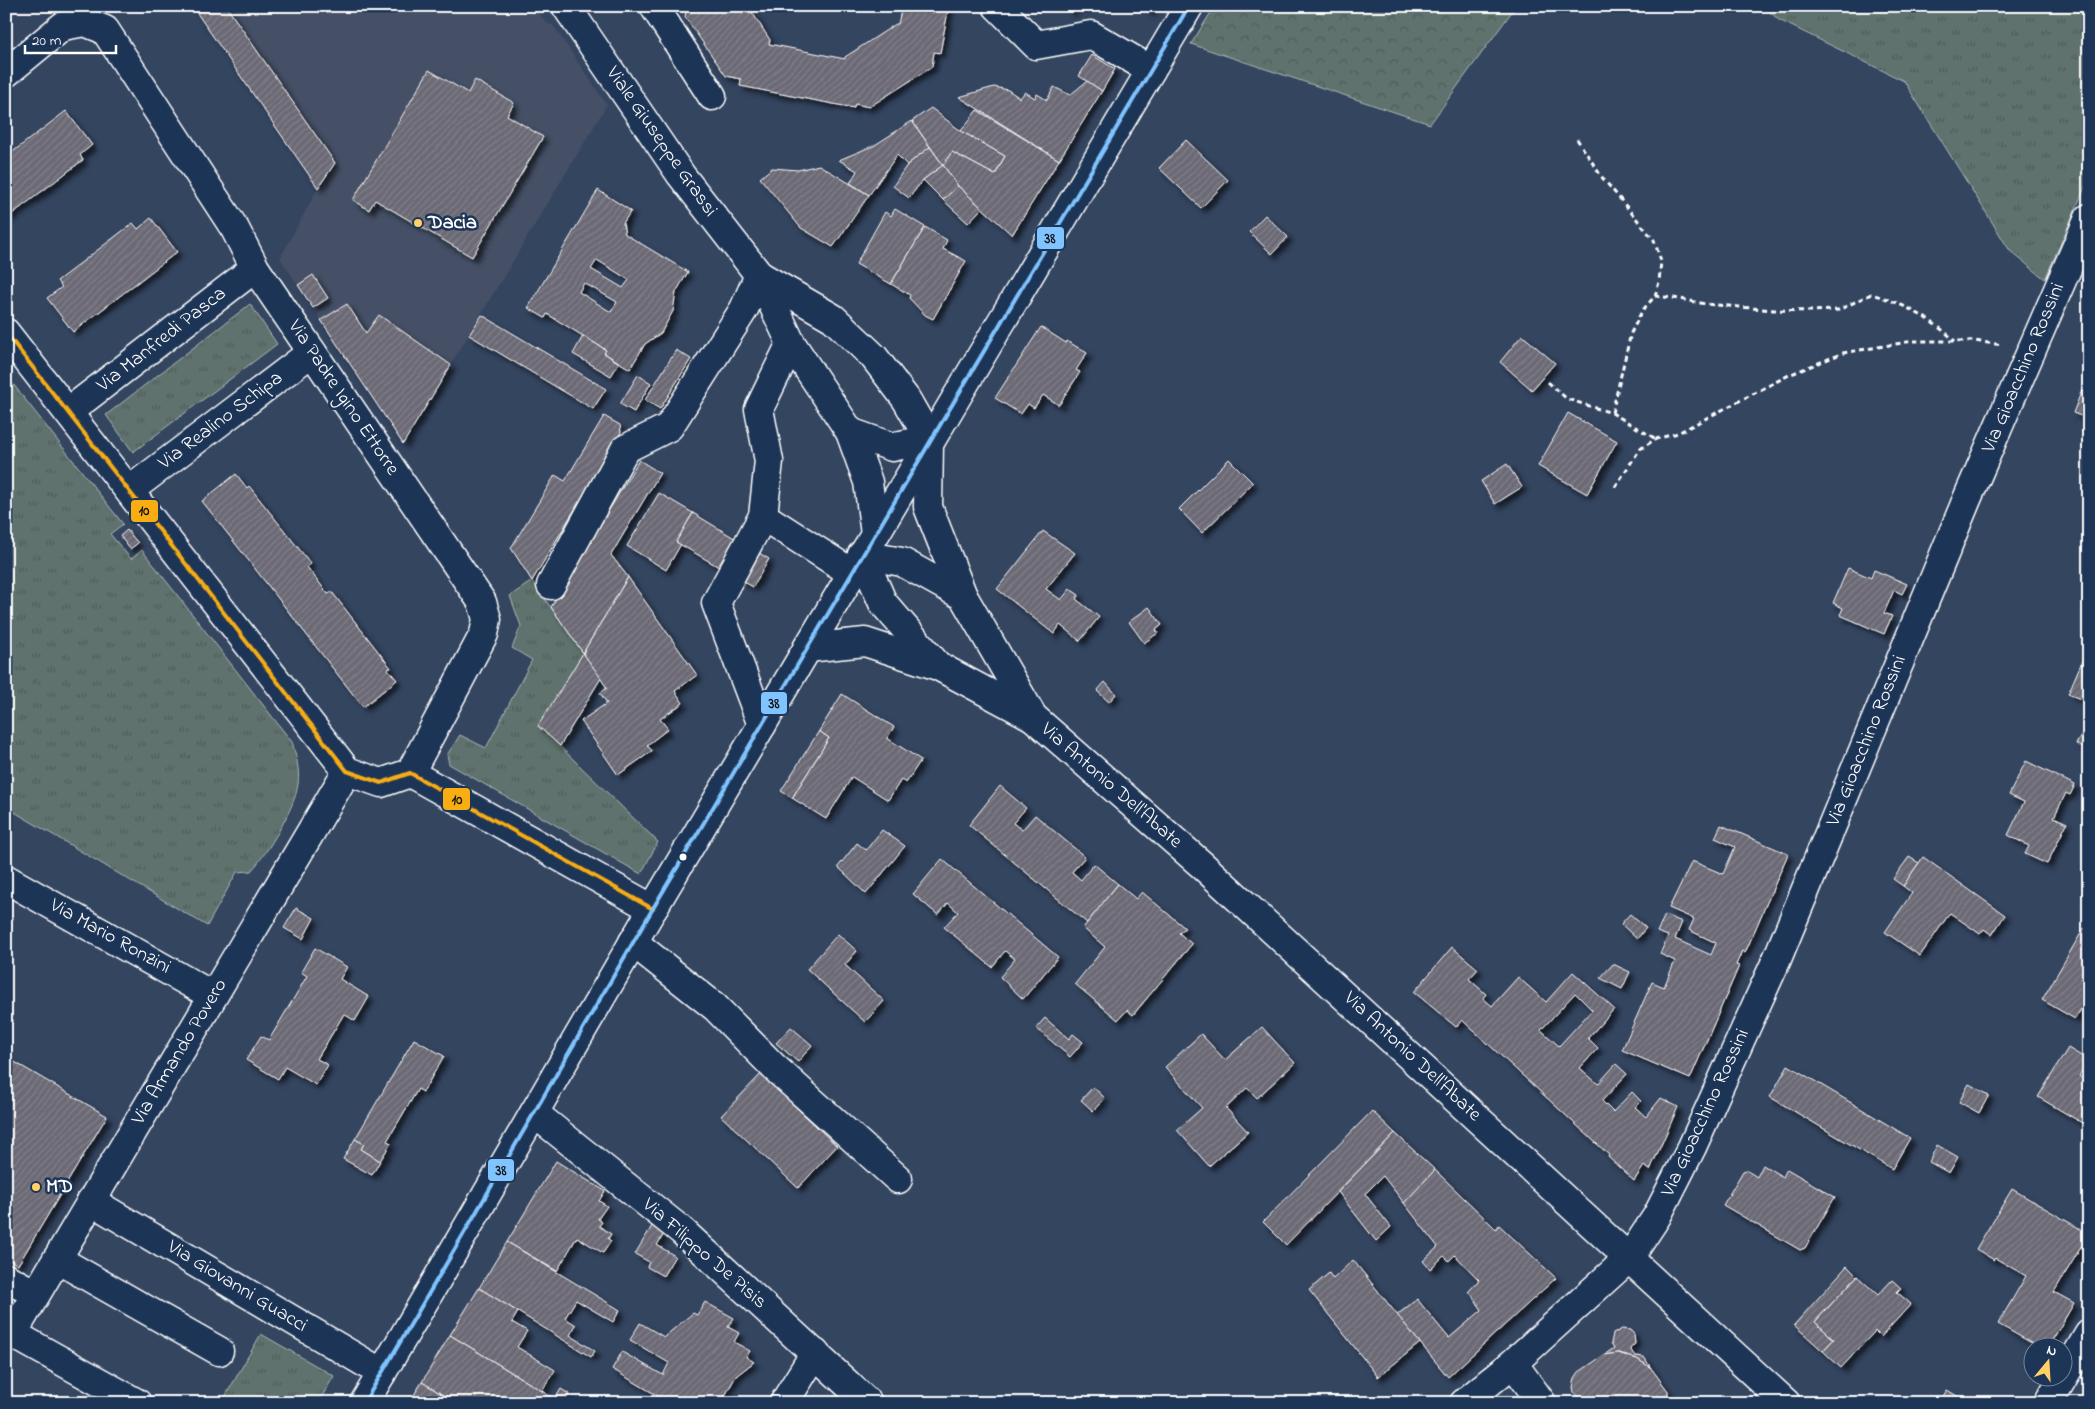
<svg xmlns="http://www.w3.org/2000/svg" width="2095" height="1409" font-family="'Indie Flower',sans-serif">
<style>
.built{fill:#445066}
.grass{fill:url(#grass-tufts);stroke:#aeb8b6}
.forest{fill:url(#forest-crowns);stroke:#aeb8b6}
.building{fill:url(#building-hatch);stroke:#fff;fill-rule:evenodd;filter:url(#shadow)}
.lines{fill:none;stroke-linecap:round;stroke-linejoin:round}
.minor-casing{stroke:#fff;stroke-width:31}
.major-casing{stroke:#fff;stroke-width:31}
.path{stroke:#fff;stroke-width:3;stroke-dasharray:5 4;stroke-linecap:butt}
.minor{stroke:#1d3557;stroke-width:28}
.major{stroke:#1d3557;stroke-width:28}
.bus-1-casing{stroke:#1d3557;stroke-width:8}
.bus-2-casing{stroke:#1d3557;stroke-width:8}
.bus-1{stroke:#f8ad13;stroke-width:4}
.bus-2{stroke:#80c4ff;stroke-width:4}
.poi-dot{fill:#ffd166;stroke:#1d3557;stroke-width:2}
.bus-dot{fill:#fff;stroke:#1d3557;stroke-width:2}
.labels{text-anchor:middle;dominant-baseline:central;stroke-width:5;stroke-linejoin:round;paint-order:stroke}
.street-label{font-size:20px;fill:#fff;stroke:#1d3557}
.poi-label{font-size:20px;font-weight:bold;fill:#fff;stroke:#1d3557;text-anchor:start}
.line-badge{stroke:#1d3557;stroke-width:2}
.pale-badge-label{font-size:14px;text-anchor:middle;font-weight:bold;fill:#111}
</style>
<defs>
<pattern id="grass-tufts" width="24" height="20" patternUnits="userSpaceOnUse" patternTransform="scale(1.25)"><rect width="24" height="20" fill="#5e726d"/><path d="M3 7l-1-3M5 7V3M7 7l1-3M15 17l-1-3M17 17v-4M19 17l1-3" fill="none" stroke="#535b59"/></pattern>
<pattern id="forest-crowns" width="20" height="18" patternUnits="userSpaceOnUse" patternTransform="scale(1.25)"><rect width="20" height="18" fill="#5e726d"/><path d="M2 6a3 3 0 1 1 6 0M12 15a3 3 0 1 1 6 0" fill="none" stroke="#535b59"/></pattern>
<pattern id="building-hatch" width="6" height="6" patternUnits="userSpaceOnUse" patternTransform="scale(1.25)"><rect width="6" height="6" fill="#6b6974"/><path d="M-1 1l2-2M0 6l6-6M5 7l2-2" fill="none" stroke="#818089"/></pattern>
<filter id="shadow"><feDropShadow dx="4.5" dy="4.5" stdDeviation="2.5" flood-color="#0009"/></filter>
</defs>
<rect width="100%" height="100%" fill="#344560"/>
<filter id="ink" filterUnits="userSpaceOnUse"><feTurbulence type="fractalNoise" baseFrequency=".02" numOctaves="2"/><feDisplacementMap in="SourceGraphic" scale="10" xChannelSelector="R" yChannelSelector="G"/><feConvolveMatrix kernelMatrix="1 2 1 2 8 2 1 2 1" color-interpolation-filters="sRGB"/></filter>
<g filter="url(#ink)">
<path class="built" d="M192,6h343l11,17 7,2 54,80 -204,339 -123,-186 38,-70z"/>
<g class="grass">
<path d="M1763,6h326v172l-44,101 -35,-28 -106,-170 -125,-61z"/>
<path d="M250,304l27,40 -144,108 -27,-37z"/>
<path d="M6,375l117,149 -13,10 21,25 11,-9 150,192c4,13 8,27 6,42 -2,22 -31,70 -47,87l-14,1 -30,54 -201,-119z"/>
<path d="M532,581l51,72 -44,73 119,116 -17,32 -192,-110 -2,-9 13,-20 26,13 46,-88 -20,-12 9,-22 -11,-30z"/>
<path d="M261,1334l73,42 -16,27 -96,-1z"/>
</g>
<path class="forest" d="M1215,6h301l-86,118 -239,-80z"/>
<g class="building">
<path d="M192,6h34l109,157 -17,25z"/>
<path d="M687,6h61l22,34 -1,4 76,15v-2l51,-33h2l4,-18h47l-9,47 -6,-1 -2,15 -63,40 -14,-3 -1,4 -114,-22 1,-7 -15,-3 -41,-59z"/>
<path d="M1065,6h11l-5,6z"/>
<path d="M1146,6h7l-4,7z"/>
<path d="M1092,55l23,14 -13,22 -23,-15z"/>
<path d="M429,70l39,23 7,-13 39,23 -7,12 36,22 -71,120 -97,-57 -6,10 -16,-10z"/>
<path d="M1087,81l15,10 -43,69 -100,-63 35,-10 14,3 12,8 5,-6 10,6 2,-4 10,6 7,-13 16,8z"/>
<path d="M931,108l30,23 44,25 -10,19 -43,-23 -9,13 -31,-44z"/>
<path d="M977,110l82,50 -47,75 -54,-49 -15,-21 9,-13 43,23 10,-19 -44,-25z"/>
<path d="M66,111l26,34 -12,10 3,5 -76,58 -1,-61z"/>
<path d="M912,121l18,26 -23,18 -10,-10 -28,40 -19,-12 7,-12 -18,-11 36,-15z"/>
<path d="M1186,140l42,40 -27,28 -42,-40z"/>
<path d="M930,147l13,18 -20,15 -14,18 -16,-12 14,-21z"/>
<path d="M819,165l50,30 -36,52 -32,-19 -41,-50 12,-10 26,2z"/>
<path d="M943,165l15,21 -15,14 -20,-20z"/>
<path d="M958,186l24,22 -14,15 -25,-23z"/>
<path d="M598,190l33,21 -8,12 2,11 63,38 -12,20 -3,19 -12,22 -16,11 -15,25 -26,-16 2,-3 -59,-36 -2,4 -17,-10zM597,260l32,20 -6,8 -32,-19zM584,283l33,19 -6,10 -32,-20z"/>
<path d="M895,209l30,18 -34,57 -35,-20 29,-52 6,4z"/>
<path d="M1265,215l23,22 -16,17 -23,-22z"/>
<path d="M151,218l26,34 -104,80 -26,-34 15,-11 -5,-6 76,-58 5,6z"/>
<path d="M925,227l22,13 -4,9 23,12 -33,58 -8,-4 -16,-17 1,-3 -19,-11z"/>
<path d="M313,275l15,23 -15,10 -15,-23z"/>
<path d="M347,304l19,29 13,-18 72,50 -48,79 -82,-124z"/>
<path d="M482,315l124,74 -13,20 -124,-74z"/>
<path d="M1041,327l25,16 1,-2 20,12 -11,17 4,2 -21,33 -16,-10 -9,13 -6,-4 -7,10 -26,-16z"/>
<path d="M1522,335l33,28 -23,27 -32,-28z"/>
<path d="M583,336l23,14 -2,3 15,10 -8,13 -38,-22z"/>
<path d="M676,350l15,9 -31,50 -15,-9z"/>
<path d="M2089,372v47l-16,-6z"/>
<path d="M638,375l13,8 -17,29 -14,-8z"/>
<path d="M1568,413l49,28 -30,53 -49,-28z"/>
<path d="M604,416l16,9 1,7 -89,149 -21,-33 44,-73 10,6z"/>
<path d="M1229,459l24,24 -51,50 -23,-24z"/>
<path d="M639,460l21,13 -49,82 17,22 -45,76 -32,-46z"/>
<path d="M1507,464l15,23 -27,17 -14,-23z"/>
<path d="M236,474l11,14 2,-2 62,78 -4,3 21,27 4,-2 59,76 -3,1 9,11 -34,27 -161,-206z"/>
<path d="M659,493l34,20 -17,29 5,2 -15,26 -39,-24z"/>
<path d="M693,513l76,46 -16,28 -77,-45z"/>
<path d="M127,530l11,13 -8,6 -10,-13z"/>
<path d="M1043,531l32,22 -29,36 15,11 9,-11 9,6 -3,4 23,18 -19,24 -20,-16 -6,9 -57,-45z"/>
<path d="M1848,568l23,10 3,-8 33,14 -5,10 -8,-4 -10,23 8,3 -8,18 -44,-19 3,-7 -10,-5z"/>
<path d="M628,577l69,98 -22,16 8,12 -23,16 8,10 -21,16 5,6 -34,24 -37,-54 26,-18 -7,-10 7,-5 -24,-35z"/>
<path d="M1149,607l13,18 -6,5 2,3 -14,10 -15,-21z"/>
<path d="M2088,647l1,40 -6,13 -15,-6z"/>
<path d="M583,653l18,25 -41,68 -22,-20z"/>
<path d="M1105,682l11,12 -7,8 -12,-11z"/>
<path d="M2089,687v16l-6,-3z"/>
<path d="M842,694l52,33 -7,11 34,22 -15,23 -5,-3 -13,20 -36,-23 -26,42 -34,-21 37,-60 -10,-7z"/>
<path d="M2086,728l3,1v22l-13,-7z"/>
<path d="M819,731l10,7 -37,60 -11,-7z"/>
<path d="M2026,761l49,24 -5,10 -4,-2 -12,24 13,6 -20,41 -22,-10 4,-8 -21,-11 16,-33 -15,-7z"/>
<path d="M1000,786l26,22 -13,15 9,7 13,-15 50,42 -13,15 9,8 13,-16 24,20 -31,39 -118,-98z"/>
<path d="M1721,825l67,29 -43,99 -3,-2 -6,14 3,1 -49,113 -68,-29 30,-68 12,5 11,-26 -15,-7 8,-18 -11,-4 8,-17 17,7 -7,17 36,16 5,-12 -27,-13 5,-11 -25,-11 23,-47 31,13 12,-27 -20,-9z"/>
<path d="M882,830l23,16 -39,48 -28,-27 19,-24 9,7z"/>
<path d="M1909,857l10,6 -16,23 -10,-7z"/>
<path d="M1923,857l82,58 -13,20 -8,-6 -4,5 -30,-21 -30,43 -35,-24 27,-39 -9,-7z"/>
<path d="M942,859l116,98 -35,42 -23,-22 15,-18 -10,-8 -13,16 -48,-40 14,-15 -10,-9 -10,12 -25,-21z"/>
<path d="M1118,884l18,15 6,-7 43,36 -6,5 13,11 -59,71 -6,-5 -9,10 -43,-36 30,-37 -22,-19z"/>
<path d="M296,908l18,10 -11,21 -19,-11z"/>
<path d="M1630,914l16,14 -9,11 -16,-15z"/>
<path d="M2084,928l5,3v65l-14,23 -33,-19z"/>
<path d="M838,934l19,17 -12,14 39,36 -19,21 -58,-53z"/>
<path d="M1452,947l26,22 -9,10 17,15 -3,4 9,8 26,-29 28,25 27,-30 41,37 -26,29 10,10 -18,20 18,16 18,-20 11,10 -25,27 11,11 19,-20 9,9 -6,6 11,10 15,-19 17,9 -28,63 -6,-4 -10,15 -26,-24 1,-2 -147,-135 -6,7 -42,-35zM1575,993l17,17 -33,36 -18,-16z"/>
<path d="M315,948l32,19 -7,12 29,18 -14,24 -11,-7 -27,45 11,6 -12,20 -31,-18 -7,12 -32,-19 15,-24 8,4 38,-64 -6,-4z"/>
<path d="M1613,964l17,8 -8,17 -22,-11z"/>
<path d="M1045,1018l24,21 4,-5 10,8 -13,15 -34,-29z"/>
<path d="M791,1027l21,18 -14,17 -22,-19z"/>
<path d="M1262,1027l33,36 -38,35 -10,-10 -21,20 22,24 -39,34 -32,-36 25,-22 -37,-41 36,-33 24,26z"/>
<path d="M414,1039l30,17 -21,36 -5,-3 -31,52 4,2 -11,18 -19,-12 3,-5 -9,-5z"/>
<path d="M2068,1048l20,12 -9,16 10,6v45l-51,-30z"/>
<path d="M6,1057l101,59 -89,149 -12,-7z"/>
<path d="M1788,1065l122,73 -18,31 -122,-72z"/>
<path d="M761,1074l76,72 -39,42 -77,-72z"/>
<path d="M1969,1084l20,11 -10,18 -20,-11z"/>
<path d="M1093,1087l12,11 -12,13 -12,-11z"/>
<path d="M1372,1111l23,22 -109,112 -23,-23z"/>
<path d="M1395,1133l40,37 -31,33 -21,-27 -18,18 26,33 -15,14 -38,-49z"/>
<path d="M355,1139l9,5 -3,5 19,12 -8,14 -29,-16z"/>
<path d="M1937,1145l21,12 -9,16 -20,-11z"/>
<path d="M556,1161l49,30 -6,10 8,5 -9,13 4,3 -3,4 12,8 -3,5 3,2 -8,12 -26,-16 -20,34 -50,-29z"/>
<path d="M1763,1165l20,12 4,-8 48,28 -30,51 -5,2 -77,-45 20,-34 3,-1 11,7z"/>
<path d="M1435,1170l61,59 3,-4 57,53 -108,99 -51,-62 20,-16 32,39 33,-28 -13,-19 10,-11 -24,-25 -6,6 -5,-5 -14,13 -7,-8 15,-14 -34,-44z"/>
<path d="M2012,1189l77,45 -35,58 20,11 -25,43h-12l-39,-22 28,-48 -31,-18 -1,2 -18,-11z"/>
<path d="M655,1221l13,7 -11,17 18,11 -12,20 -16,-9 2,-5 -14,-8z"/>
<path d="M507,1242l113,68 -7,12 -37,-22 -11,18 11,7 -6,10 25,16 -4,6 -112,-69z"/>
<path d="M1353,1260l67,83 -42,34 -69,-87 20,-17 4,6z"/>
<path d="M1847,1266l10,10 -42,46 19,17 -11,12 -29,-26z"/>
<path d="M1857,1276l21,19 14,-15 9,8 -4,4 14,12 -30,33 -6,-6 -34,37 -18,-17 11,-12 -19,-17z"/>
<path d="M479,1288l39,24 -6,10 15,9 -10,16 38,23 -13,21 -92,-56z"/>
<path d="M705,1302l29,16 -6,9 11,6 -5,9 16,9 -4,6 8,5 -18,14 -15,27h-51l-58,-34 10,-17 41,23 6,-12 -39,-23 10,-17 24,14 29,-24 4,2z"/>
<path d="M1622,1329l8,1 4,4 1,10 -5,5 5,7 9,1 7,11 -14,-9 -10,-4 -9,-2 -14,2 10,-7 -3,-5 2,-9z"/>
<path d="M450,1335l92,56 19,12h-17l-12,-8 -5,8h-16l-7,-5 -3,5h-45l-34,-21z"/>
<path d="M1618,1353l19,6 14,9 17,23v12h-86l-8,-11 -1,-5 2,-9 4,-6 25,-17z"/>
<path d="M422,1382l34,21h-47z"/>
<path d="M561,1389l8,5 -5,9 -9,-4z"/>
<path d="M1947,1390l22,13h-30z"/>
</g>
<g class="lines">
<g class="minor-casing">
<g id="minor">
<path d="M654,6l58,90"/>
<path d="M997,6l39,39 55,-10 60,35"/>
<path d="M6,73l57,-47 22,-4 20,8 130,199 20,39 227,334 5,17 -3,15 -74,139"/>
<path d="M6,333l341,438 34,12 29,-10 243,136"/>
<path d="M68,412l187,-144"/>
<path d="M130,490l182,-138"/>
<path d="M763,516l6,-55 -10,-52 32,-66"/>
<path d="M551,585l74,-136 44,-22 75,-118 15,-34"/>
<path d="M762,725l-46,-122 47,-87 89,57"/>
<path d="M6,879l207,117"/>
<path d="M633,942l82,65 59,60 124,112"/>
<path d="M534,1113l148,118 186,172"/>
<path d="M91,1201l291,172"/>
<path d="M57,1259l162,92"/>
<path d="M6,1278l30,16"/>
<path d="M6,1330l131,73"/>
<path d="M13,1333l334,-562"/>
<path d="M1513,1363l29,40"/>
<path d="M784,1403l31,-50"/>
<path d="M1464,1403l49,-40 117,-106 27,-41 35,-69 85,-188 190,-460 122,-281"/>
<path d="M2048,1403l41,-69"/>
</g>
</g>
<g class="major-casing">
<g id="major">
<path d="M566,6l115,169 78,100 32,68 59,89 18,50 7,52"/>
<path d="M759,275l74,43 41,39 32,42 23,40"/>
<path d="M850,432l42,15 37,-8"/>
<path d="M929,441l-1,66 35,89 70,121"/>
<path d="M862,555l21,48 55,63"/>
<path d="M862,555l40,7 61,34"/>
<path d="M807,648l58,-6 73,24 95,51 169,148 584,538"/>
<path d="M364,1403c98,-164 192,-329 288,-493 177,-302 357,-603 537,-904"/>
</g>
</g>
<g class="path">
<path d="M1577,139l24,37 53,64 7,21 -2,21 -4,14 -13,15 -11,22 -19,80"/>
<path d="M1655,296l26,3 24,5 69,6 36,1 29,-1 32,-16c30,8 61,25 84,47"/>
<path d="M1548,382l19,17 45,14 44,26"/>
<path d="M1615,487l25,-38 16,-10 22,-6 111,-58 54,-22 70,-12h61l29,4"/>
</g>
<use href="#minor" class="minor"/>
<use href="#major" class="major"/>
<g class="bus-1-casing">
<path id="bus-1" d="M6,333l341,438 34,12 29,-10 243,136"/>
</g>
<g class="bus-2-casing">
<path id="bus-2" d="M364,1403c98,-164 192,-329 288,-493 177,-302 357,-603 537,-904"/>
</g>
<use href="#bus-1" class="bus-1"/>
<use href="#bus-2" class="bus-2"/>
</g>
</g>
<g class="poi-dot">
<circle cx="418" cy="223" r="5"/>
<circle cx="36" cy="1187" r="5"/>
</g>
<circle class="bus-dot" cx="683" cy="857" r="4.5"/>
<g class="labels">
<g class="street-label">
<text transform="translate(661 142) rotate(55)">Viale Giuseppe Grassi</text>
<text transform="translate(162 340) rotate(-38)">Via Manfredi Pasca</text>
<text transform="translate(2024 368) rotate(-67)">Via Gioacchino Rossini</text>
<text transform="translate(343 398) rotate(56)">Via Padre Igino Ettorre</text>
<text transform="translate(221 421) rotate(-37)">Via Realino Schipa</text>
<text transform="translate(1867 741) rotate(-68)">Via Gioacchino Rossini</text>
<text transform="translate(1111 786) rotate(41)">Via Antonio Dell'Abate</text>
<text transform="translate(110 937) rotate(29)">Via Mario Ronzini</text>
<text transform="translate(180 1052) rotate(-59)">Via Armando Povero</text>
<text transform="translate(1412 1057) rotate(43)">Via Antonio Dell'Abate</text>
<text transform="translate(1706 1113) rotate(-65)">Via Gioacchino Rossini</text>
<text transform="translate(704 1254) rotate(41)">Via Filippo De Pisis</text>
<text transform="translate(237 1287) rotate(31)">Via Giovanni Guacci</text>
</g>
<g class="poi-label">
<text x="428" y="223">Dacia</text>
<text x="46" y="1187">MD</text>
</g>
</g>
<g class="line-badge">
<rect x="1036" y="226" width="29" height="24" rx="5" fill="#80c4ff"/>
<rect x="130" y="499" width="29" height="24" rx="5" fill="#f8ad13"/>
<rect x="760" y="691" width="28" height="24" rx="5" fill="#80c4ff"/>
<rect x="442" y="787" width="29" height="24" rx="5" fill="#f8ad13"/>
<rect x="487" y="1158" width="28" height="24" rx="5" fill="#80c4ff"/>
</g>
<g class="pale-badge-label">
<text x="1050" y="243">38</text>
<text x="144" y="515">10</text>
<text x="774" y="708">38</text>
<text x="457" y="804">10</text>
<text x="501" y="1175">38</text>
</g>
<rect width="2095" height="1409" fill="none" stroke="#1d3557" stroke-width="25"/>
<rect x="12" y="12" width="2070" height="1384" fill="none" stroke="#fff" stroke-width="2" filter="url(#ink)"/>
<g transform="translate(2048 1362) rotate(18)"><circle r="24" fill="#1d3557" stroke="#77869a"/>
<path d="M0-4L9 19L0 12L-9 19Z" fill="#ffd166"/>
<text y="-8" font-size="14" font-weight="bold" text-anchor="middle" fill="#ffffff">N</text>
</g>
<path d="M25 45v8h91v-8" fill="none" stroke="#ffffff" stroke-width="2.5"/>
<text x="32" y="45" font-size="15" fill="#ffffff" stroke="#1d3557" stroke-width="4" paint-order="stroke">20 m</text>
</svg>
